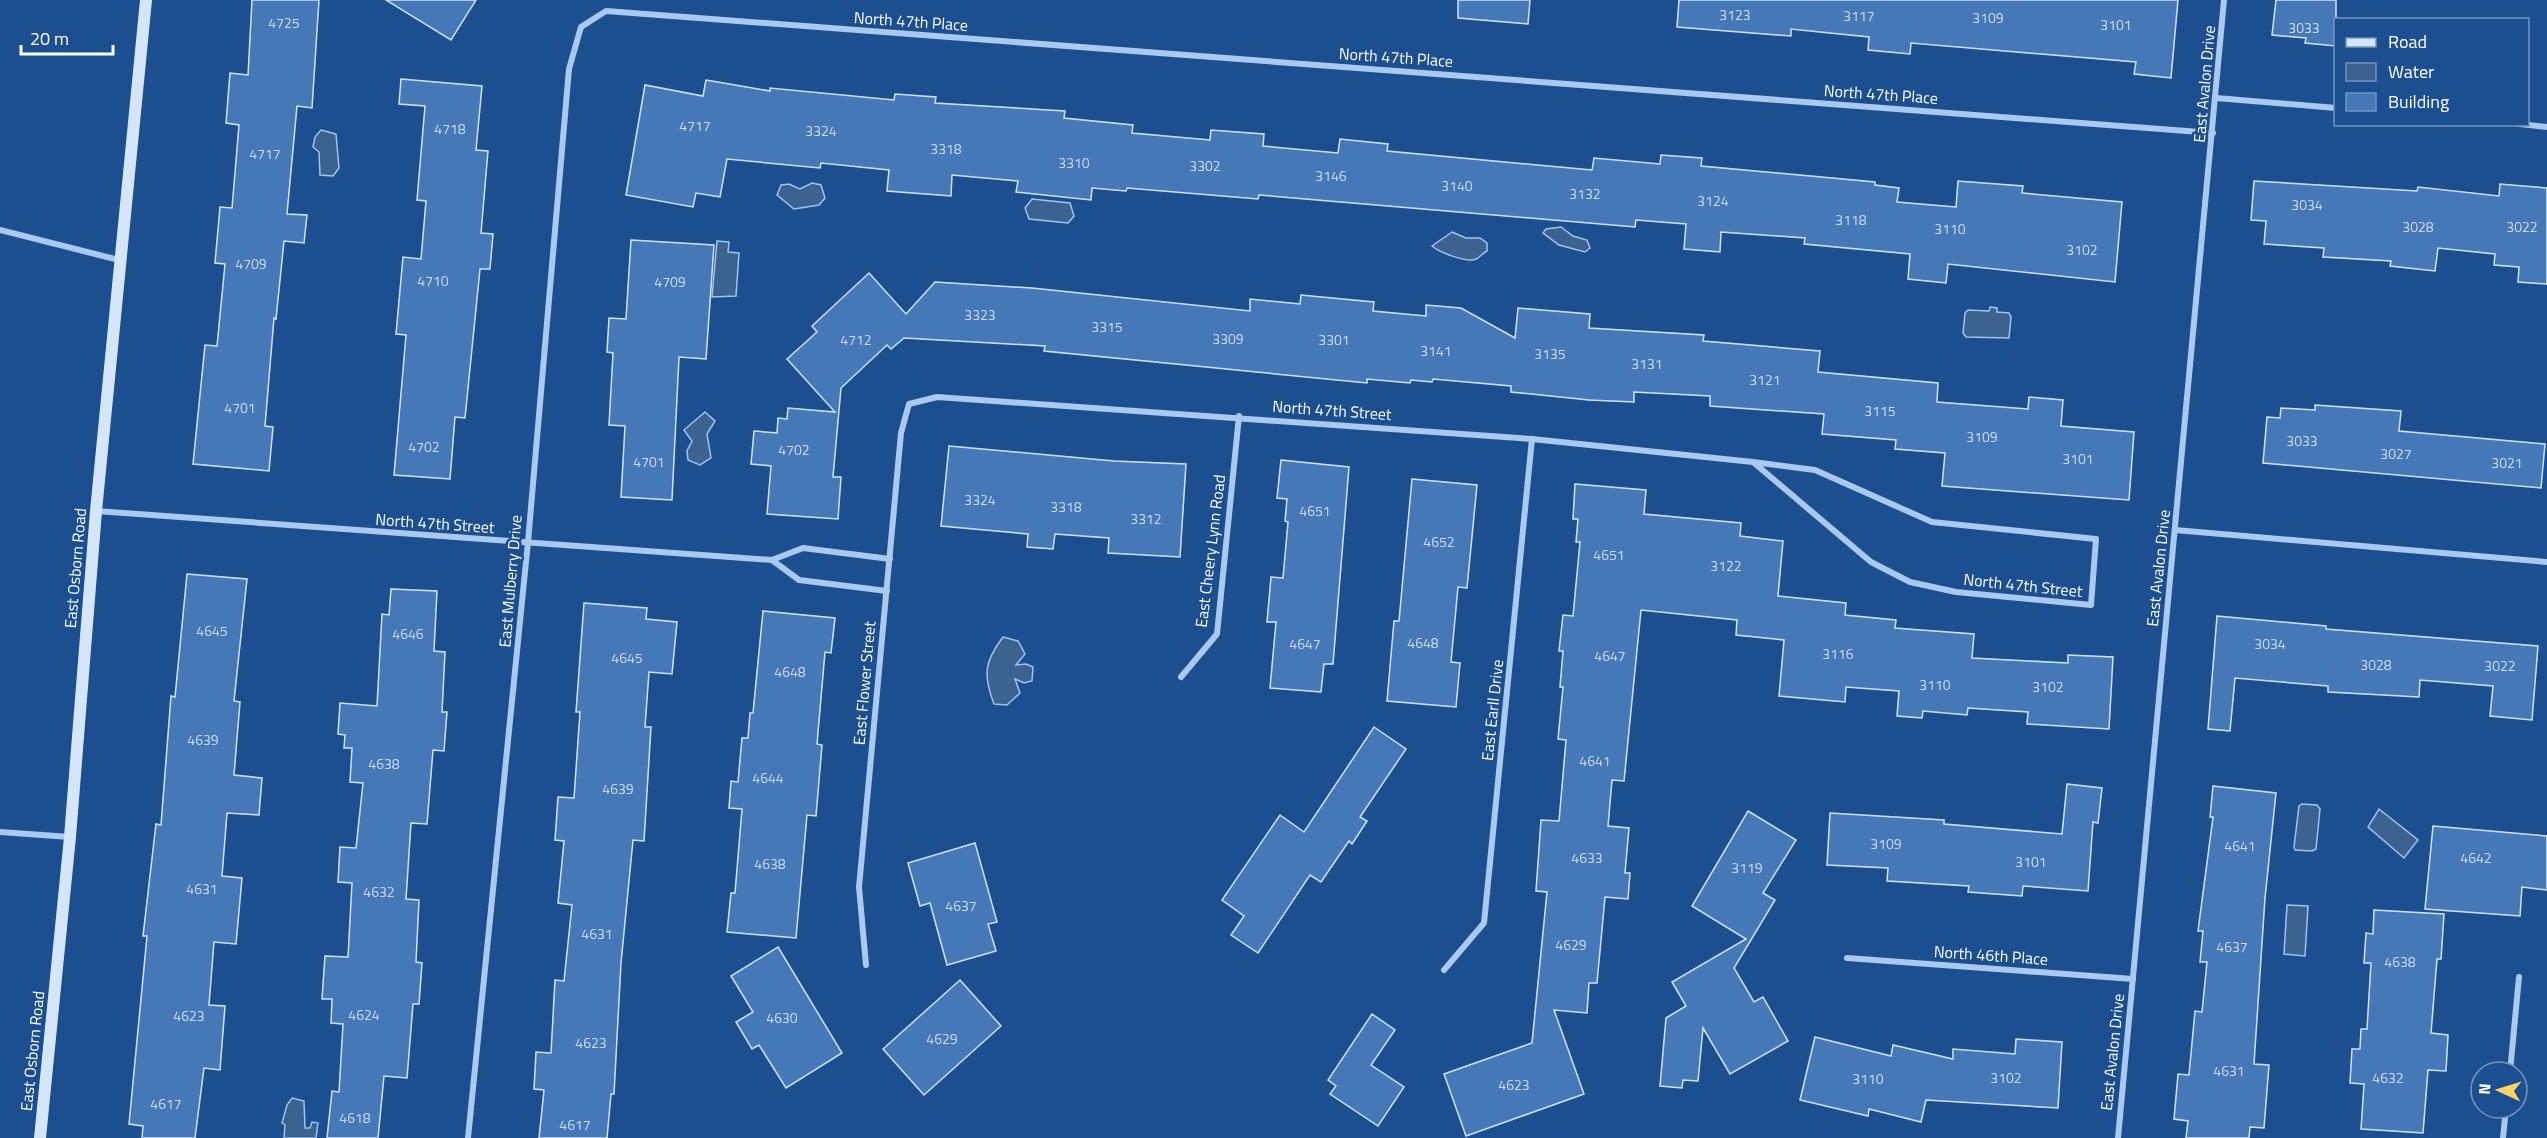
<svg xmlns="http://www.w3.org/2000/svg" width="2547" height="1138" font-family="'Titillium Web',sans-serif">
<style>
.water{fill:#3c6290;stroke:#9cc4f0;stroke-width:1.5}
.building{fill:#4478b7;stroke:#cfe3fa;stroke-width:1.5}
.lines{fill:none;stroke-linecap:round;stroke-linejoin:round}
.street{stroke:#a9c9ee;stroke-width:6}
.secondary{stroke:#d6e6fa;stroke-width:12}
.labels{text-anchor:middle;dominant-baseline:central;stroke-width:5;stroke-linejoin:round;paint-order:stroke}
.number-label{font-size:14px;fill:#d0dded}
.street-label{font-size:16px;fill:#fff;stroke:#1b4f8f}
</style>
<rect width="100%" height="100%" fill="#1b4f8f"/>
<g class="water">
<path d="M321,130l15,4 3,34 -6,8 -13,-1 -1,-23 -6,-5 2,-10z"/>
<path d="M812,183l9,2 4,13 -6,7 -25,4 -17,-14 4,-10 8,-1 11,5z"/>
<path d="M1032,199l38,4 4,13 -6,7 -39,-4 -4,-11z"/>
<path d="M1561,227l12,9 14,4 3,8 -5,4 -26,-7 -16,-12 3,-4z"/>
<path d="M1452,232l14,6h14l7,5v8c-4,2 -8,7 -11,8 -8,4 -36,-6 -44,-13z"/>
<path d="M717,241l12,1 -1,10 11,1 -3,43 -24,1z"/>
<path d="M1990,307l7,1v4l12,1 2,4 -2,21 -43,-1 -3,-4 2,-20 3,-3 21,1z"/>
<path d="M705,412l10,9 -8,13 4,24 -11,7 -12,-5 -1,-9 5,-10 -8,-11z"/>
<path d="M1003,637l15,4 7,13 -9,11 10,-1 7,3 -1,14 -8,2 -9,-4 5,14 -13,12 -13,-1c-11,-29 -10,-42 9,-67z"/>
<path d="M2302,804l15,1 3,4 -4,40 -4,2 -17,-1 -1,-3 5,-41z"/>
<path d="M2379,809l39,31 -14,18 -36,-31z"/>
<path d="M2287,905l21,1 -3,50 -21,-2z"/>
<path d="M292,1098l12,3 1,27h5l2,-6 6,1 -2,15h-32l1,-13 -3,-2 5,-18z"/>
</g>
<g class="building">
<path d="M252,0h67l-7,108 -15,-2 -10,108 20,1 -3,28 -20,-2 -8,78 -2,-1 -9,108 8,1 -4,44 -76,-7 12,-119 12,1 8,-82 -10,-1 5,-56 12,1 7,-83 -13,-2 4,-50 18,2z"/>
<path d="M386,0h90l-25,40z"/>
<path d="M1458,0h72l-2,24 -70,-6z"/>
<path d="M1679,0h499l-7,78 -37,-4 2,-12 -225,-19 -1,11 -42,-4 1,-13 -78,-8v7l-114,-9z"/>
<path d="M2276,0h60v46l-31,-3 1,-5 -34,-3z"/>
<path d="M401,79l81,7 -6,64 12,1 -7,82 12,1 -3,35h-10l-15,149 -10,-1 -5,62 -56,-4 12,-140 -10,-1 7,-77 18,2 5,-58 -9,-1 8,-94 -26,-2z"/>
<path d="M706,80l64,11v-3l124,12 1,-6 41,3 -1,6 130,8 -1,7 69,7 -1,8 78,7 1,-10 53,4 -1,12 75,7 2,-14 48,5 -1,7 205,19 2,-12 66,6 1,-9 41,3 -1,8 174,16v3l24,3 -2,14 59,5 2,-26 65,5 -1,7 100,9 -7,80 -167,-18 -2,19 -38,-4 2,-25 -106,-10 1,-6 -84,-6 -1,20 -36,-3 2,-25 -50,-4 -1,7 -376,-32 -1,4 -131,-11 -1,3 -34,-3 -1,12 -75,-8 2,-11 -66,-6 -1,21 -64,-5 2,-21 -68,-7 -1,5 -93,-9 -7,38 -24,-4 -3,14 -67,-12 19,-110 58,11z"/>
<path d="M2254,181l163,10 1,-4 81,9 1,-12 47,4v96l-29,-2 1,-15 -25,-2 1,-11 -57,-6 -3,23 -45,-5 1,-5 -68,-4 1,-9 -60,-4 2,-23 -15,-1z"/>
<path d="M631,240l83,5 -8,114 -27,-2 -7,143 -51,-3 4,-71 -16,-1 4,-72 -6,-1 2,-34 17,1z"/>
<path d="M869,273l37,41 29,-32 97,6 218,23v-12l50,5 1,-9 73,7 -1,9 53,5v-11l35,3 54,30 3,-30 72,6 -1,14 115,7 -1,6 117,10 -2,21 120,11 -1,19 91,7 1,-12 34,3 -2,26 73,6 -5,68 -187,-14 3,-33 -50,-4 1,-9 -74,-6 2,-20 -114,-8v-10l-76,-4v10l-45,-2 -78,-8v-6l-78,-7 -1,3 -21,-2 -1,3 -43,-4v4l-323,-32 1,-5 -141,-8 -13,11 -4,-4 -46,43 -8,89h8l-3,42 -71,-5 4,-48 -20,-2 3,-33 23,2 1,-15 9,1 1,-11 47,4 -48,-53 30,-27 -5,-6z"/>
<path d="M2315,405l86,6 -2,20 146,13 -4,44 -278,-25 4,-46 13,1 1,-10 34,2z"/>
<path d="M949,446l165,15 72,3 -6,93 -72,-4 1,-15 -54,-4 -2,15 -26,-2 1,-13 -87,-8z"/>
<path d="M1281,460l68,7 -16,197h-9l-3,28 -51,-4 6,-66h-9l4,-45 12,1 5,-56 -3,-1 2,-22 -10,-1z"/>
<path d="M1412,479l65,6 -10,103 -9,-1 -7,75 9,1 -4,44 -69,-6 7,-80h5z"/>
<path d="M1575,484l71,6 -2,24 97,9 -1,13 43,5 -5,55 68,7 -1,12 51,5 -1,8 79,6 -2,24 96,5v-8l45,2 -4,72 -82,-5 1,-12 -60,-4 -1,7 -44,-4 -1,7 -25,-2 2,-25 -53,-4 -1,15 -66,-6 5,-56 -48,-5 1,-15 -96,-10 -17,171 -12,-1 -4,46 21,2 -4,45h5l-2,26 -23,-2 -8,86h-8l-2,30 -33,-3 30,84 -118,42 -22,-62 88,-31 15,-151 -11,-1 5,-71 18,1 7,-81 -8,-1 5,-52h-3l3,-36h-4l4,-36 10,1 7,-74h-4l2,-23h-5z"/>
<path d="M187,574l60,5 -13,122 6,1 -6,73 28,3 -3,37 -32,-2 -5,63 20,2 -6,66 -22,-2 -5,63 16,1 -5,64 -16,-2 -9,70h-53l1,-12 -14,-2 18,-188h-4l13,-112 5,1 10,-129 4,1z"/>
<path d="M391,589l46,2 -3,60 11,1 -3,60h5l-3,39 -11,-1 -6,74 -16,-1 -5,76 13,1 -3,62 6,1 -3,41h-6l-6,74 -23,-2 -6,62h-51l5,-47 7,1 4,-68 -12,-1 1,-24h-10l3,-43 23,1 4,-74 -14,-1 2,-35 16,1 7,-65 -13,-1 2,-34h-8l1,-13 -7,-1 2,-31 37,3 5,-92 7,1z"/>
<path d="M584,603l63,5 -1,11 31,3 -5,52 -23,-2 -4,55h6l-7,114 -11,-1 -12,123 -7,131h-3l-4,44h-68l5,-48 -10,-1 2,-37 15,1 4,-73 9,1 8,-76 -14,-2 6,-62 -9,-1 3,-43 16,1 6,-86h-4z"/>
<path d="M763,611l72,7 -4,35 -6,-1 -8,92 5,1 -6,71 -9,-1 -11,123 -69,-6 4,-39h4l7,-84 -13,-1 2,-27 7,1 4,-44h6l2,-25h3z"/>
<path d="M2217,616l109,10v3l212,17 -6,74 -42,-4 3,-30 -73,-6 -1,17 -91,-5v-6l-93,-8 -5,53 -22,-2z"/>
<path d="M1374,727l32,22 -46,68 7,4 -15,23 -3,-3 -28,41 -11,-7 -52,78 -27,-18 13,-19 -22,-16 58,-85 24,17z"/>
<path d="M2067,784l35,4 -4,35 -5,-1 -5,69 -65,-5 -1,10 -54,-4 1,-6 -82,-5 1,-13 -61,-3 3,-52 114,7v4l118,10z"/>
<path d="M2213,786l63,7 -11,105 -11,166 15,1 -5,63 -14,-1 -1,11h-63l2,-17 -14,-2 4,-45 11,1 6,-64 7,1 5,-50h-7l3,-31h-5l15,-114h-3z"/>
<path d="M1748,811l48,29 -33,53 12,7 -41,68 20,34 9,-5 25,44 -58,33 -27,-46 -5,53 -15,-1 -1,8 -22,-2 6,-68 20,-12 -14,-24 74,-43 -54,-33z"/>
<path d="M2433,826l114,10v54l-25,-3 -2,29 -95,-7z"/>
<path d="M975,843l22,79 -9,2 8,27 -49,14 -17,-62 -10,3 -12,-43z"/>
<path d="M2374,910l70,4 -3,45h-4l-6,74 17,2 -2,36 -18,-1 -5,63 -62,-4 3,-45 -14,-1 2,-34h8l1,-20h6l4,-66h-7l2,-30 7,1z"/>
<path d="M778,947l64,106 -56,35 -27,-43 -7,4 -16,-27 17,-10 -22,-36z"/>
<path d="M960,980l41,46 -77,69 -41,-46z"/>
<path d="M1372,1014l23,16 -24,35 33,22 -26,39 -48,-32 6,-8 -8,-6z"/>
<path d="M1815,1037l76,19 2,-11 60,14v-10l62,5 1,-15 46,3 -4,66 -132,-8 -5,22 -52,-13 -1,7 -68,-16z"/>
</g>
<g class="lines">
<g class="street">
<path d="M2216,98l120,10"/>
<path d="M2520,124l27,3"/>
<path d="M0,230l119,30"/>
<path d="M96,511l634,46 42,3 31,-12 87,11"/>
<path d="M2175,530l372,32"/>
<path d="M772,560l27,20 88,11"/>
<path d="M1181,677l36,-43 22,-218"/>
<path d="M0,832l70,5"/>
<path d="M1847,958l286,21"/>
<path d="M866,965l-7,-78 42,-454 8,-29 28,-7 595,42 221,23 62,8 117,52 164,17 -5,66 -135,-13 -46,-10 -39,-20 -118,-100"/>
<path d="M1444,970l40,-47 48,-484"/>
<path d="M2510,1072l9,-95"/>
<path d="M468,1138l60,-596 41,-473 12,-42 25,-16 1607,122"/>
<path d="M2118,1138l106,-1138"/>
<path d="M2503,1138l3,-30"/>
</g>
<path class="secondary" d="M40,1138l30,-301 26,-326 50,-511"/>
</g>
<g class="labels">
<g class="number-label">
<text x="1735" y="14">3123</text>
<text x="1859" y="15">3117</text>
<text x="1988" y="17">3109</text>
<text x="284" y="22">4725</text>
<text x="2116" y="24">3101</text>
<text x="2304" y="27">3033</text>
<text x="695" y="125">4717</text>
<text x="450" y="128">4718</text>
<text x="821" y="130">3324</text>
<text x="946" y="148">3318</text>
<text x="265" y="153">4717</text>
<text x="1074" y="162">3310</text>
<text x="1205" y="165">3302</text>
<text x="1331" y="175">3146</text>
<text x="1457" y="185">3140</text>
<text x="1585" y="193">3132</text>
<text x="1713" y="200">3124</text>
<text x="2307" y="204">3034</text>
<text x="1851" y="219">3118</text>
<text x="2418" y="226">3028</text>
<text x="2522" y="226">3022</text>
<text x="1950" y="228">3110</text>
<text x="2082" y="249">3102</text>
<text x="251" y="263">4709</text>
<text x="433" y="280">4710</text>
<text x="670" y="281">4709</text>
<text x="980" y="314">3323</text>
<text x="1107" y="326">3315</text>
<text x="1228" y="338">3309</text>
<text x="856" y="339">4712</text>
<text x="1334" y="339">3301</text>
<text x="1436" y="350">3141</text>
<text x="1550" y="353">3135</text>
<text x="1647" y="363">3131</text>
<text x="1765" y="379">3121</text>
<text x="240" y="407">4701</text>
<text x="1880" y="410">3115</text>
<text x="1982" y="436">3109</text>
<text x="2302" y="440">3033</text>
<text x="424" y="446">4702</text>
<text x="794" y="449">4702</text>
<text x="2396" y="453">3027</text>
<text x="2078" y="458">3101</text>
<text x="649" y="461">4701</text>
<text x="2507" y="462">3021</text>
<text x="980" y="499">3324</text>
<text x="1066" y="506">3318</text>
<text x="1315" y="510">4651</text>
<text x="1146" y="518">3312</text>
<text x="1439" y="541">4652</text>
<text x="1609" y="554">4651</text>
<text x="1726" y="565">3122</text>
<text x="212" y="630">4645</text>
<text x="408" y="633">4646</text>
<text x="1423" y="642">4648</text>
<text x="1305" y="643">4647</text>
<text x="2270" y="643">3034</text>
<text x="1838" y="653">3116</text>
<text x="1610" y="655">4647</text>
<text x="627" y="657">4645</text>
<text x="2376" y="664">3028</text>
<text x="2500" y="665">3022</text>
<text x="790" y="671">4648</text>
<text x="1935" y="684">3110</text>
<text x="2048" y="686">3102</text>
<text x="203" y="739">4639</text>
<text x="1595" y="760">4641</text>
<text x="384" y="763">4638</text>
<text x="768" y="777">4644</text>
<text x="618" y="788">4639</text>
<text x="1886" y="843">3109</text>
<text x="2240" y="845">4641</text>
<text x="1587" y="857">4633</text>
<text x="2476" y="857">4642</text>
<text x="2031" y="861">3101</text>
<text x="770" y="863">4638</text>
<text x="1747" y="867">3119</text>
<text x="202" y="888">4631</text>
<text x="379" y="891">4632</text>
<text x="961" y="905">4637</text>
<text x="597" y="933">4631</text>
<text x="1571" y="944">4629</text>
<text x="2232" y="946">4637</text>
<text x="2400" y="961">4638</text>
<text x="364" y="1014">4624</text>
<text x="189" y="1015">4623</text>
<text x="782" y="1017">4630</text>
<text x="942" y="1038">4629</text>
<text x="591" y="1042">4623</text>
<text x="2229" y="1070">4631</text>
<text x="2006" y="1077">3102</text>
<text x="2388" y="1077">4632</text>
<text x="1868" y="1078">3110</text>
<text x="1514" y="1084">4623</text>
<text x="166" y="1103">4617</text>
<text x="355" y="1117">4618</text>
<text x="575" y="1124">4617</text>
</g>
<g class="street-label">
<text transform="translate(911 21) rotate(4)">North 47th Place</text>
<text transform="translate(1396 57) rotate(4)">North 47th Place</text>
<text transform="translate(2204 84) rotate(-85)">East Avalon Drive</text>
<text transform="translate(1881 94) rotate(4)">North 47th Place</text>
<text transform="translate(1332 410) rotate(4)">North 47th Street</text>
<text transform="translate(435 523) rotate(4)">North 47th Street</text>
<text transform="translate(1210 551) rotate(-83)">East Cheery Lynn Road</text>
<text transform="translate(75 568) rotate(-85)">East Osborn Road</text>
<text transform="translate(2158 568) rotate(-84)">East Avalon Drive</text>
<text transform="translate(510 581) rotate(-85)">East Mulberry Drive</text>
<text transform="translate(2023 585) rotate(6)">North 47th Street</text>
<text transform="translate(864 683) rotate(-85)">East Flower Street</text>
<text transform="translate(1492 710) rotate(-84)">East Earll Drive</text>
<text transform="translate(1991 955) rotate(4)">North 46th Place</text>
<text transform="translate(32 1051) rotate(-84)">East Osborn Road</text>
<text transform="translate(2112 1052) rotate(-84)">East Avalon Drive</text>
</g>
</g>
<rect x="2334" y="18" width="195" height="108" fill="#1b4f8f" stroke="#7695bc" stroke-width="1.5"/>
<rect x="2346" y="38" width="30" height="9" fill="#d6e6fa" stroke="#7695bc" stroke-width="1.5"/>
<text x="2388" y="48" font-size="18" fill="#ffffff">Road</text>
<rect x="2346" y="63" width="30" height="18" fill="#3c6290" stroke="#7695bc" stroke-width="1.5"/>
<text x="2388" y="78" font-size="18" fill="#ffffff">Water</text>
<rect x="2346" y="93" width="30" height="18" fill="#4478b7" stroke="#7695bc" stroke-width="1.5"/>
<text x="2388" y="108" font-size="18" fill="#ffffff">Building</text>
<g transform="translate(2499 1090) rotate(274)"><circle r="28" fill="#1b4f8f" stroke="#7695bc" stroke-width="1.5"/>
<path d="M0-4.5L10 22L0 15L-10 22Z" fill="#ffd166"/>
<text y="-9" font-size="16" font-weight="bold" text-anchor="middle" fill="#ffffff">N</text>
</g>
<path d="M21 45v9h92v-9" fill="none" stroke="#ffffff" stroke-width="3"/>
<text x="30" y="45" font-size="18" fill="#ffffff" stroke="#1b4f8f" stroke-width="4.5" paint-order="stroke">20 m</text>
</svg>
